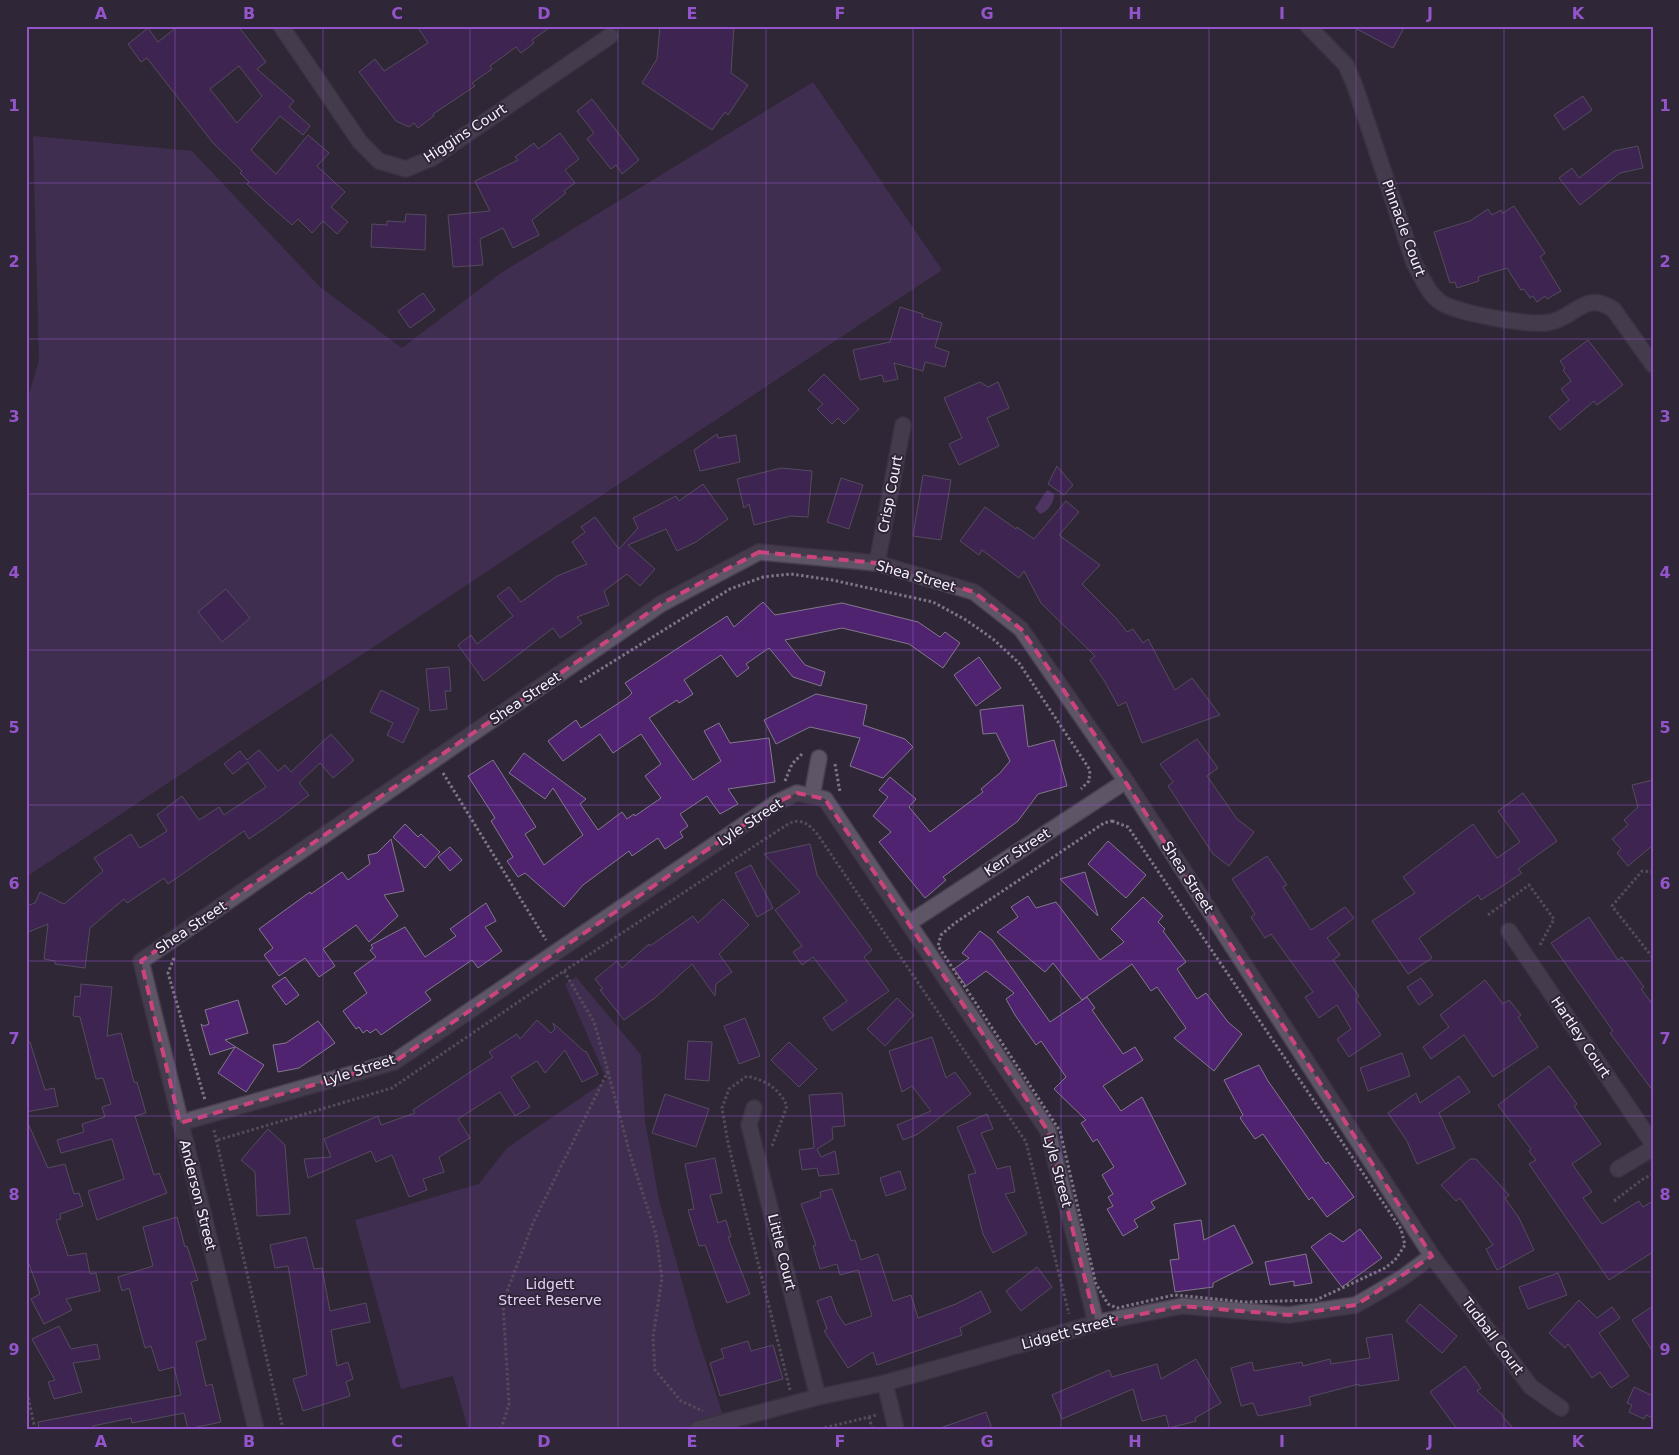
<svg xmlns="http://www.w3.org/2000/svg" width="1679" height="1455" font-family="'DejaVu Sans',sans-serif">
<style>
.green{fill:#56396f}
.water{fill:#734897}
.building{fill:#502370;stroke:#82788c;fill-rule:evenodd}
.lines{fill:none;stroke-linecap:round;stroke-linejoin:round}
.minor-casing{stroke:#48414f;stroke-width:18}
.path{stroke:#7e7685;stroke-width:3;stroke-dasharray:2.5 2.5;stroke-linecap:butt}
.minor{stroke:#5e5567;stroke-width:15}
.marked{fill:none;stroke:#cd447b;stroke-width:4;stroke-dasharray:10 6;stroke-linejoin:round}
.grid{fill:none;stroke:#9454cb;stroke-width:1;stroke-opacity:0.55}
.labels{text-anchor:middle;dominant-baseline:central;stroke-width:4;stroke-linejoin:round;paint-order:stroke}
.street-label{font-size:14px;fill:#f7f2fd;stroke:#2f2637}
.park-label{font-size:14px;fill:#e3cdf9;stroke:#2f2637}
.neatline{fill:none;stroke:#9454cb;stroke-width:2}
.grid-label{font-size:16px;text-anchor:middle;font-weight:bold;fill:#9454cb}
</style>
<rect width="100%" height="100%" fill="#2f2637"/>
<g class="green">
<path d="M813,82l129,188 -916,607v-472l13,-45 -6,-224 159,15 128,136 82,61 99,-75z"/>
<path d="M576,977l65,78 4,66 14,79 36,128 30,94 -27,7h-230l-15,-53 -52,13 -46,-169 124,-36 28,-36 100,-68 -42,-96z"/>
</g>
<path class="water" d="M1047,490l7,4c1,7 -7,19 -14,20l-5,-6z"/>
<g class="building">
<path d="M178,26h60l28,36 -9,7 37,32 -5,6 21,19 -7,9 -23,-19 -29,34 25,24 32,-39 21,18 -12,13 28,26 -14,15 17,15 -11,12 -14,-13 -11,12 -14,-14 -6,6 -27,-24 -18,-17 2,-2 -9,-9 2,-2 -29,-28 -66,-85 -6,4 -13,-18 20,-16 10,14zM239,66l23,30 -25,27 -27,-34z"/>
<path d="M417,26h135l-20,14 2,3 -13,10 -5,-6 -26,19 2,3 -20,14 3,3 -42,28 1,2 -16,12 -4,-5 -5,4 -13,-6 -37,-49 16,-13 9,12 44,-28z"/>
<path d="M660,26h74l-3,47 17,12 -20,30 -3,-3 -13,18 -70,-47 15,-24z"/>
<path d="M1351,26h54l-12,22z"/>
<path d="M1583,96l9,14 -28,20 -10,-15z"/>
<path d="M592,99l47,61 -17,14 -6,-9 -5,4 -24,-30 7,-6 -17,-22z"/>
<path d="M560,133l19,26 -14,11 10,13 -11,8 2,2 -34,27 7,15 -26,13 -10,-20 -23,11 3,26 -30,2 -5,-52 42,-4 -15,-30 43,-21 -3,-3 19,-14 4,6z"/>
<path d="M1638,146l5,22 -23,5 -40,32 -21,-27 13,-10 7,10 35,-27z"/>
<path d="M1514,206l31,47 -5,4 21,34 -14,8 -2,-3 -8,6 -4,-6 -3,2 -6,-9 -3,1 -14,-22 -29,9 1,4 -22,7 -2,-6 -5,1 -16,-51 36,-11 18,-12 4,6 9,-5 2,3z"/>
<path d="M406,214l20,1 -1,35 -54,-3 1,-23 15,1v-4l18,1z"/>
<path d="M423,293l12,17 -25,18 -12,-17z"/>
<path d="M900,307l23,7 -1,3 20,6 -7,24 14,5 -4,15 -20,-5 -2,9 -29,-8 4,16 -14,3 -2,-7 -22,5 -7,-30 37,-8z"/>
<path d="M1588,340l35,45 -26,20 -3,-4 -34,29 -11,-13 20,-17 -8,-11 10,-8 -8,-11 2,-2 -5,-7z"/>
<path d="M824,374l35,35 -15,15 -6,-6 -6,6 -15,-15 6,-5 -15,-14z"/>
<path d="M980,382l8,5 10,-5 11,26 -22,10 12,28 -40,19 -10,-21 13,-6 -18,-40z"/>
<path d="M717,434l1,4 18,-3 4,27 -40,9 -6,-21z"/>
<path d="M1057,466l16,19 -9,10 -16,-11z"/>
<path d="M781,468l31,3 -4,46 -17,-1 -37,9 -5,-21 -5,4 -7,-29z"/>
<path d="M923,475l28,5 -10,60 -28,-4z"/>
<path d="M841,478l22,7 -14,44 -22,-7z"/>
<path d="M703,484l25,35 -32,23 -19,9 -11,-22 -38,16 27,24 -15,17 -13,-12 -23,17 5,14 -32,12 5,6 -22,15 -7,-10 -69,53 -26,-36 13,-10 6,9 36,-28 -16,-20 12,-9 12,15 36,-26 30,-12 -15,-22 13,-10 -4,-5 14,-10 24,32 19,-21 -5,-10 43,-22 3,5z"/>
<path d="M1066,501l13,11 -20,23 41,30 -18,19 34,34 11,14 6,-3 10,14 5,-4 27,51 17,-12 28,37 -78,28 -16,-41 -8,4 -13,-24 -15,-22 5,-4 -54,-53 -17,-32 -5,7 -37,-28 -3,5 -19,-14 25,-34 31,22 1,-2 17,12z"/>
<path d="M226,589l24,29 -28,24 -24,-30z"/>
<path d="M763,602l12,13 67,-12 76,19 22,15 5,-5 15,11 -17,25 -34,-24 -67,-16 -57,12 20,25 20,7 -4,14 -28,-9 -24,-29 -23,16 3,4 -12,9 -16,-22 -37,25 9,14 -14,9 -2,-3 -28,18 44,62 28,-19 -17,-30 15,-8 11,20 39,-5 6,44 -47,7 10,15 -18,10 -13,-18 -27,18 8,12 -8,6 3,5 -18,12 -7,-11 -26,18 -3,-5 -46,34 -19,22 -39,-34 -7,4 -11,-16 6,-4 -22,-36 4,-3 -27,-42 25,-16 43,67 -11,7 19,31 39,-30 -30,-47 -8,11 -36,-26 15,-20 62,46 -6,5 18,26 24,-18 5,7 7,-5 1,2 26,-18 -16,-22 16,-12 -20,-30 -28,19 -13,-19 -37,27 -15,-20 28,-21 5,8 47,-31 4,-4 -7,-10 102,-67 7,11z"/>
<path d="M979,657l22,31 -25,18 -22,-31z"/>
<path d="M449,667l2,24h-6l2,18 -17,2 -4,-42z"/>
<path d="M381,690l38,19 -16,34 -16,-8 6,-12 -23,-11z"/>
<path d="M816,694l51,11 -4,20 42,14 8,8 -30,31 -33,-12 10,-28 -50,-11 -34,17 -12,-24z"/>
<path d="M1023,705l5,42 26,-7 13,46 -29,8 -20,27 -75,56 3,3 -21,18 -46,-56 12,-10 -18,-16 15,-19 -9,-7 11,-13 26,22 -7,8 21,25 53,-40 -2,-3 19,-16 10,-12 -14,-28 -13,1 -3,-24z"/>
<path d="M331,734l23,26 -21,18 -13,-15 -21,20 10,12 -31,24 -29,20 -5,-8 -76,53 -4,-6 -37,25 -3,-4 -34,29 -5,40 -30,-4v-3l-11,-2 4,-35 -22,9v-27l9,-3 5,-11 24,12 39,-33 -9,-13 37,-24 9,14 27,-17 -10,-16 25,-19 17,24 20,-13 5,8 42,-28 -18,-25 -15,12 -9,-10 16,-13 7,9 12,-10 19,21 7,-6 6,7z"/>
<path d="M1197,739l21,29 -11,8 30,43 17,13 -25,34 -16,-12 -45,-68 5,-4 -13,-18z"/>
<path d="M1653,780v65l-25,21 -11,-13 4,-4 -9,-10 16,-14 -4,-5 14,-13 -6,-22z"/>
<path d="M1523,793l34,48 -39,28 4,4 -41,27 -3,-5 -59,43 13,20 -24,16 -36,-53 43,-28 -12,-16 70,-53 24,34 23,-16 -22,-31z"/>
<path d="M405,824l13,13 3,-3 19,18 -15,16 -32,-31z"/>
<path d="M391,839l13,52 -20,4 14,21 -29,26 -13,-17 -33,24 12,17 -16,11 -14,-19 -26,18 -15,-21 9,-7 -14,-19 51,-37 1,2 31,-22 6,8 22,-16 -2,-9 9,-2z"/>
<path d="M1108,841l38,34 -20,23 -38,-34z"/>
<path d="M810,844l7,31 55,75 -8,7 25,34 -57,40 -9,-13 24,-17 -34,-44 -11,8 -9,-13 9,-6 -27,-36 25,-18 -36,-38z"/>
<path d="M450,847l12,13 -12,11 -12,-14z"/>
<path d="M1267,856l20,29 -4,2 28,43 34,-23 9,11 -27,20 13,17 -7,5 26,36 -3,3 25,36 -32,22 -12,-18 14,-10 -14,-24 -18,13 -14,-21 8,-5 -42,-58 -6,4 -14,-21 4,-3 -23,-35z"/>
<path d="M751,865l22,43 -16,9 -22,-44z"/>
<path d="M1085,872l13,44 -38,-37z"/>
<path d="M1028,896l8,12 20,-6 44,58 24,-18 -13,-13 32,-32 20,19 -5,6 7,7 -2,2 23,31 -9,7 20,30 9,-6 22,29 14,12 -28,37 -40,-33 12,-10 -29,-41 -6,4 -19,-27 -50,36 -29,-37 -8,9 -48,-40 21,-15 -7,-10z"/>
<path d="M723,899l26,26 -30,29 13,18 -16,12 -1,12 -23,-32 -36,33 -32,23 -24,-30 3,-1 -8,-10 22,-18 5,7 27,-24 1,2 43,-30 5,7z"/>
<path d="M486,903l10,18 -11,6 17,24 -24,17 -6,-8 -47,32 6,8 -50,35 -5,-6 -6,4 -3,-3 -4,3 -4,-6 -3,2 -13,-18 24,-18 -13,-20 22,-16 -6,-7 3,-2 -2,-3 34,-18 20,30 31,-21 -6,-7z"/>
<path d="M1589,917l29,43 4,-3 22,30 -3,2 12,16v86l-43,-58 3,-2 -62,-88z"/>
<path d="M980,931l12,9 58,82 37,-25 8,11 -3,2 31,44 12,-7 8,13 -40,26 18,25 21,-14 44,87 -35,18 4,6 -21,12 4,7 -15,9 -16,-27 6,-3 -5,-9 5,-3 -11,-19 12,-8 -17,-28 -4,3 -12,-19 5,-3 -32,-31 12,-12 -25,-36 -5,4 -21,-30 -9,-16 8,-6 -28,-22 -20,15 -12,-17 15,-11 -7,-5z"/>
<path d="M285,977l14,18 -13,10 -14,-19z"/>
<path d="M1421,978l12,17 -14,10 -12,-18z"/>
<path d="M1485,980l18,24 6,-4 12,15 -3,2 20,30 -45,30 -29,-42 -33,24 -8,-12 26,-20 -9,-12z"/>
<path d="M81,984l31,3 -5,49 14,-3 13,49h3l9,31 -11,3 19,59 5,-2 8,20 -70,27 -9,-29 36,-12 -12,-40 -51,14 -4,-13 27,-8 -2,-8 23,-7 -3,-10 9,-3 -8,-26 -7,1 -16,-62 -7,-1 2,-20 5,1z"/>
<path d="M897,998l17,17 -29,31 -18,-17z"/>
<path d="M238,1000l10,33 -23,7 39,25 -18,27 -28,-19 17,-26 -25,8 -9,-31 3,2 5,-2 -4,-14z"/>
<path d="M745,1018l15,38 -21,8 -15,-38z"/>
<path d="M537,1020l14,13 4,-4 -2,-6 32,29 1,-1 12,23 -16,8 -17,-32 -20,23 -8,-12 -26,16 19,30 -15,9 -15,-24 -42,27 12,19 -31,19 5,15 -21,7 4,11 -18,7 -17,-42 -16,7 -5,-11 -63,27 -4,-19 27,-2 -7,-18 54,-23 3,9 34,-12 -2,-3 80,-53 -4,-5 28,-18 3,5z"/>
<path d="M318,1021l17,22 -36,25 -21,4 -5,-27 13,-2z"/>
<path d="M932,1037l14,41 9,-6 16,22 -53,40 -15,6 -6,-15 34,-14 -19,-25 -10,6 -13,-41z"/>
<path d="M688,1041l24,1 -3,39 -24,-2z"/>
<path d="M30,1042l15,48 9,-2 4,18 -32,6v-69z"/>
<path d="M789,1042l28,27 -18,18 -28,-27z"/>
<path d="M1402,1053l8,23 -42,15 -8,-23z"/>
<path d="M1259,1065l9,16 58,83 2,-2 26,35 -27,20 -15,-20 -3,3 -46,-66 -8,5 -15,-21 3,-3 -19,-35z"/>
<path d="M1549,1066l28,38 -3,2 27,38 -29,20 20,28 -9,6 19,26 37,-23 4,6 10,-6v51l-44,28 -80,-116 7,-4 -7,-9 2,-2 -33,-44z"/>
<path d="M1459,1076l11,16 -31,21 16,35 -38,16 -10,-23 -19,-28 28,-20 4,10z"/>
<path d="M842,1093l3,33 -13,1 1,12 -16,10 4,8 14,-6 4,23 -20,2 -2,-8 -15,2 -3,-20 15,-2 -5,-53z"/>
<path d="M665,1094l44,15 -13,38 -44,-14z"/>
<path d="M987,1114l6,15 -12,4 16,36 13,-3 5,26 -10,2 22,40 -34,19 -10,-19 -15,-59 8,-2 -19,-46z"/>
<path d="M26,1119l22,49 17,-4 9,30 5,-1 4,13 -23,8 1,5 -5,1 12,36 18,-3 4,21 6,-1 4,18 -34,8 6,11 -28,14 -13,-25 9,-5 -11,-30 -3,1z"/>
<path d="M268,1129l17,16 5,69 -33,2 -2,-44 -14,-12z"/>
<path d="M715,1158l7,35 -12,2 8,28 8,-3 5,17h-3l22,57 -23,9 -22,-58 -6,1 -11,-36 6,-1 -9,-45z"/>
<path d="M1470,1159h6l33,36 -4,3 14,20 15,32 -37,20 -11,-21 7,-4 -33,-47 -4,3 -15,-16z"/>
<path d="M900,1171l6,18 -20,7 -6,-18z"/>
<path d="M832,1189l19,52 4,-1 6,20 17,-6 15,47 18,-6 7,23 38,-14 25,-13 10,21 -31,16 2,7 -85,30 -4,-13 -25,16 -24,-37 3,-2 -10,-28 14,-5 6,17 8,12 27,-9 -14,-46 -18,5 -3,-11 -17,5 -7,-23 3,-1 -15,-41 20,-7 -1,-5z"/>
<path d="M177,1217l8,30 2,-1 11,34 -7,2 15,57 -10,3 10,44 6,-2 9,38 -33,7 -4,-16 -52,10 -1,-5 -38,8 1,3h-55l-1,-7 143,-27 -7,-28 -15,4 -8,-25 -6,2 -16,-60 -7,3 -4,-14 35,-11 -10,-39z"/>
<path d="M1201,1220l3,20 30,-15 19,38 -40,20v4l-38,5 -5,-32 9,-1 -5,-35z"/>
<path d="M1360,1229l22,29 -40,29 -31,-40 19,-14 13,9z"/>
<path d="M306,1237l8,32 8,-1 8,43 36,-8 4,19 -39,8 6,36 11,-4 5,17 -7,3 4,14 -47,15 -10,-32 14,-4 -19,-109 -13,2 -5,-23z"/>
<path d="M1306,1254l6,29 -18,3v-5l-24,4 -5,-23z"/>
<path d="M1037,1267l15,20 -31,24 -15,-20z"/>
<path d="M1558,1273l9,22 -39,14 -9,-22z"/>
<path d="M1579,1300l18,18 15,-11 8,11 -21,15 30,43 -18,12 -11,-16 -8,6 -24,-34 -3,4 -16,-15z"/>
<path d="M1420,1304l37,32 -15,17 -36,-32z"/>
<path d="M1653,1306v46l-21,-32z"/>
<path d="M59,1326l12,23 26,-5 3,15 -27,4 9,29 -28,7 -6,-17 7,-2 -23,-41z"/>
<path d="M1392,1334l7,46 -40,6v-2l-50,13 2,8 -53,11 -5,-13 -12,3 -10,-38 21,-6 2,9 48,-9 1,4 27,-7 1,5 39,-6 -4,-20z"/>
<path d="M748,1341l3,10 22,-6 10,34 -63,17 -10,-33 14,-5 -3,-9z"/>
<path d="M1196,1359l25,44 -26,15 1,3 -27,7 -3,-13 -24,6 -9,-32 -71,30 -10,-24 57,-25 3,7 45,-13 4,15z"/>
<path d="M1465,1366l16,22 -4,3 26,24 -1,1 12,13h-57l-27,-37z"/>
<path d="M1634,1387l19,9v22l-7,-3 -2,4 -15,-7 3,-7 -5,-2z"/>
<path d="M986,1412l6,17h-48l-1,-2z"/>
</g>
<g class="lines">
<g class="minor-casing">
<g id="minor">
<path d="M281,26l79,116 19,19 27,8 26,-11 178,-122"/>
<path d="M1308,26l38,39 9,21 59,177c7,12 13,29 25,38 14,12 94,26 112,21 26,-6 34,-32 63,-12l39,55"/>
<path d="M877,563l26,-138"/>
<path d="M812,796l7,-38"/>
<path d="M909,923l217,-142"/>
<path d="M1509,931l144,213"/>
<path d="M754,1108l-5,17 69,272"/>
<path d="M180,1123l214,-61 382,-259 21,-10 28,6 223,332 48,192"/>
<path d="M1618,1169l35,-21"/>
<path d="M885,1383l11,46"/>
<path d="M256,1429l-115,-468 520,-357 98,-52 118,11 97,29 47,37 105,152 306,475 99,131 30,21"/>
<path d="M698,1429l120,-32 67,-14 215,-61 82,-16 107,9 67,-10 46,-27 30,-22"/>
</g>
</g>
<g class="path">
<path d="M580,682l150,-93 33,-12 28,-3 41,6 101,22 33,18 27,19 26,24 71,107 -1,11 -8,8"/>
<path d="M835,764l5,28"/>
<path d="M443,773l103,167"/>
<path d="M785,781l7,-17 11,-11"/>
<path d="M1112,821l16,6 273,402 4,16 -10,15 -10,8 -69,32 -70,2 -72,-7 -57,13 -9,-4 -12,-20 -36,-153 -122,-185 3,-11 14,-12 149,-100z"/>
<path d="M1653,872l-11,-1 -30,35 41,52"/>
<path d="M1488,915l41,-30 25,34 -15,28"/>
<path d="M174,958l-6,15 37,127"/>
<path d="M608,1072l22,82 26,80 6,44 -9,59 2,33 26,31 22,10"/>
<path d="M214,1130l69,299"/>
<path d="M218,1140l174,-52 163,-111 233,-153c13,-7 22,1 30,11l208,307 43,172"/>
<path d="M772,1146l15,-40c-9,-19 -21,-25 -40,-30l-18,13 -7,19 6,35 62,247"/>
<path d="M1614,1201l29,-22 10,-5"/>
<path d="M26,1388l9,41"/>
<path d="M869,1417l3,12"/>
<path d="M501,1429l8,-25 -6,-102 30,-79 75,-152 -14,-49 -30,-51"/>
<path d="M820,1429l57,-14"/>
</g>
<use href="#minor" class="minor"/>
</g>
<path d="M0 0H1679V1455H0ZM759,552l118,11 97,29 47,37 76,109 335,518 -76,49 -67,10 -107,-9 -86,17 -48,-192 -223,-332 -28,-6 -21,10 -382,259 -214,61 -39,-162 520,-357z" fill="#2f2637" fill-opacity=".55" fill-rule="evenodd"/>
<path class="marked" d="M759,552l118,11 97,29 47,37 76,109 335,518 -76,49 -67,10 -107,-9 -86,17 -48,-192 -223,-332 -28,-6 -21,10 -382,259 -214,61 -39,-162 520,-357z"/>
<path class="grid" d="M175,26v1403M323,26v1403M470,26v1403M618,26v1403M766,26v1403M913,26v1403M1061,26v1403M1209,26v1403M1356,26v1403M1504,26v1403M26,183h1627M26,339h1627M26,494h1627M26,650h1627M26,805h1627M26,961h1627M26,1116h1627M26,1272h1627"/>
<g class="labels">
<g class="street-label">
<text transform="translate(465 133) rotate(-33)">Higgins Court</text>
<text transform="translate(1404 228) rotate(70)">Pinnacle Court</text>
<text transform="translate(890 494) rotate(-79)">Crisp Court</text>
<text transform="translate(916 576) rotate(16)">Shea Street</text>
<text transform="translate(525 698) rotate(-34)">Shea Street</text>
<text transform="translate(750 822) rotate(-33)">Lyle Street</text>
<text transform="translate(1017 852) rotate(-33)">Kerr Street</text>
<text transform="translate(1188 877) rotate(57)">Shea Street</text>
<text transform="translate(191 927) rotate(-34)">Shea Street</text>
<text transform="translate(1581 1037) rotate(56)">Hartley Court</text>
<text transform="translate(359 1070) rotate(-18)">Lyle Street</text>
<text transform="translate(1058 1171) rotate(75)">Lyle Street</text>
<text transform="translate(198 1195) rotate(76)">Anderson Street</text>
<text transform="translate(782 1252) rotate(76)">Little Court</text>
<text transform="translate(1068 1332) rotate(-15)">Lidgett Street</text>
<text transform="translate(1493 1336) rotate(53)">Tudball Court</text>
</g>
<g class="park-label">
<text x="550" y="1284">Lidgett<tspan x="550" dy="16">Street Reserve</tspan></text>
</g>
</g>
<rect width="1679" height="1455" fill="none" stroke="#2f2637" stroke-width="55"/>
<rect x="28" y="28" width="1624" height="1400" class="neatline"/>
<g class="grid-label">
<text x="101" y="19">A</text>
<text x="249" y="19">B</text>
<text x="397" y="19">C</text>
<text x="544" y="19">D</text>
<text x="692" y="19">E</text>
<text x="840" y="19">F</text>
<text x="987" y="19">G</text>
<text x="1135" y="19">H</text>
<text x="1282" y="19">I</text>
<text x="1430" y="19">J</text>
<text x="1578" y="19">K</text>
<text x="14" y="111">1</text>
<text x="1665" y="111">1</text>
<text x="14" y="267">2</text>
<text x="1665" y="267">2</text>
<text x="14" y="422">3</text>
<text x="1665" y="422">3</text>
<text x="14" y="578">4</text>
<text x="1665" y="578">4</text>
<text x="14" y="733">5</text>
<text x="1665" y="733">5</text>
<text x="14" y="889">6</text>
<text x="1665" y="889">6</text>
<text x="14" y="1044">7</text>
<text x="1665" y="1044">7</text>
<text x="14" y="1200">8</text>
<text x="1665" y="1200">8</text>
<text x="14" y="1355">9</text>
<text x="1665" y="1355">9</text>
<text x="101" y="1447">A</text>
<text x="249" y="1447">B</text>
<text x="397" y="1447">C</text>
<text x="544" y="1447">D</text>
<text x="692" y="1447">E</text>
<text x="840" y="1447">F</text>
<text x="987" y="1447">G</text>
<text x="1135" y="1447">H</text>
<text x="1282" y="1447">I</text>
<text x="1430" y="1447">J</text>
<text x="1578" y="1447">K</text>
</g>
</svg>
